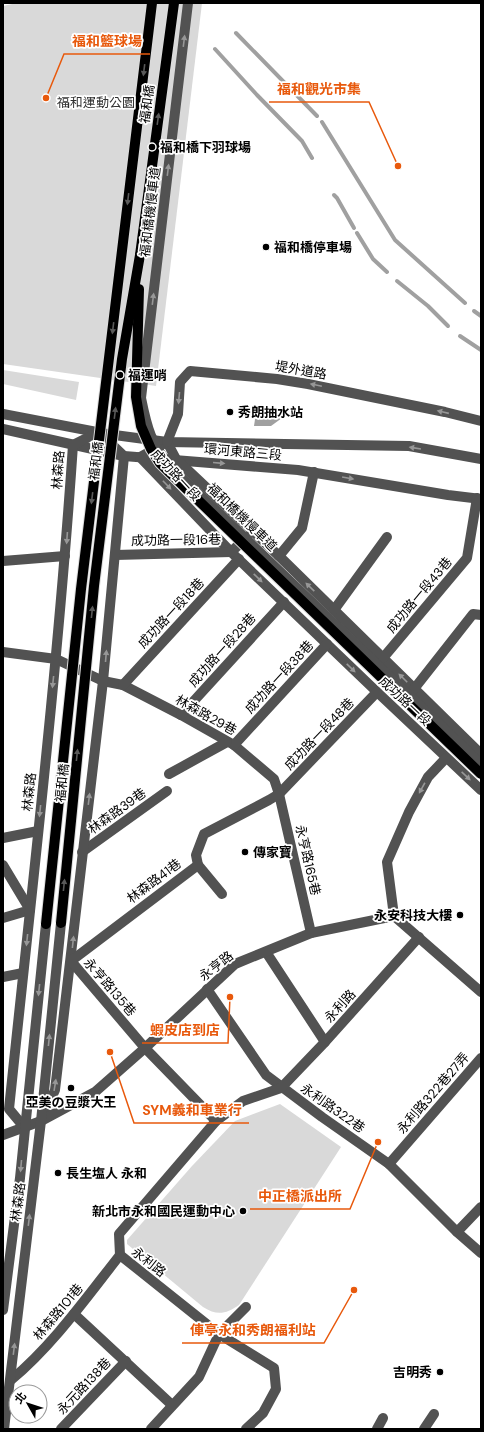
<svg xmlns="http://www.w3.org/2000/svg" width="484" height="1432" font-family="'DM Sans','Noto Sans TC','Noto Sans JP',sans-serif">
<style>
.green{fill:#d9d9d9}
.water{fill:#a0a0a0}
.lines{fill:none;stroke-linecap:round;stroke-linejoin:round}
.stream{stroke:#a0a0a0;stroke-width:4}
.major-casing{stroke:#dbdbdb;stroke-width:12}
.minor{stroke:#525252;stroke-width:10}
.major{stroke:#000;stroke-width:10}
.major-bridge-casing{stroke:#dbdbdb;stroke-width:12;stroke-linecap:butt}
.minor-bridge{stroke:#525252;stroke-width:10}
.major-bridge{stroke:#000;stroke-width:10}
.oneway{fill:#979797}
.oneway2{fill:#595959}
.poi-dot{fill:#000;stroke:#fff;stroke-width:1.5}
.labels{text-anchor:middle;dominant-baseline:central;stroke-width:3.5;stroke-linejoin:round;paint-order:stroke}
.park-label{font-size:13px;fill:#303030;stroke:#fff}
.street-label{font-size:13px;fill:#000;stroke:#fff}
.poi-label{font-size:13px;font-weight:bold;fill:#000;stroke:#fff;text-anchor:start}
.leader{fill:none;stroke:#e8590c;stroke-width:1.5}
.callout-dot{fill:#e8590c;stroke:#fff;stroke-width:1.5}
.callout-label{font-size:14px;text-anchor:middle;font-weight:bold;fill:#e8590c;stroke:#fff;stroke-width:3.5;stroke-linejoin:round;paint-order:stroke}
</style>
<rect width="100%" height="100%" fill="#fff"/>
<g class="green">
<path d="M17,3h185l-46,383 -153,-22v-358z"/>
<path d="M3,370l76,12 -3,18 -73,-16z"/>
<path d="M280,1104l61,43 -102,158c-13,9 -22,11 -36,2l-76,-63v-4l65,-74 43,-45z"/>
</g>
<path class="water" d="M257,406l12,1 13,11 -11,8h-17z"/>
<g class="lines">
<g class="stream">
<path d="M236,33l81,83"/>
<path d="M215,49l42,46 45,46 10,17"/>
<path d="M322,122l73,118 70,63"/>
<path d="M334,195l3,3 17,30"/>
<path d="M357,233l16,26 14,13"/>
<path d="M397,281l31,25 20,20"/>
<path d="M474,311l7,5"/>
<path d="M460,336l21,14"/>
</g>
<g class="major-casing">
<path id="major" d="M140,255l34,-252"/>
</g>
<g class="minor">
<path d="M3,414l104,20 60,8 242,4 72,13"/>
<path d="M3,429l121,27 174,14 150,25 33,4"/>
<path d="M167,442l-27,15 91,95 146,140 104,98"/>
<path d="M167,442l9,17 103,97 202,198"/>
<path d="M167,442l11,-28 2,-32 10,-11 87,8 31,5 137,28 36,9"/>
<path d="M115,555l116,-3 16,-15"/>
<path d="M279,556l23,-28 12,-56"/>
<path d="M3,561l62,-5"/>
<path d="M334,610l53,-73"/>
<path d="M3,652l53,7 47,22 20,4 58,30 53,30 40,34 5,15 32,139"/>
<path d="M383,658l84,-100 10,-60"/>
<path d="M123,685l116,-126"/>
<path d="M414,689l59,-75 8,1"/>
<path d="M181,715l103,-113"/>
<path d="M234,745l93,-101"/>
<path d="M169,774l58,-32"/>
<path d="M3,838l35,-7"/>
<path d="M82,852l85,-61"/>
<path d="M3,865l27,45 -27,8"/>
<path d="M198,865l24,29"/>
<path d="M394,916l-7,-54 22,-50 19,-35 18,-19"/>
<path d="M266,952l59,90"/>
<path d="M3,977l20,-4"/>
<path d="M207,989l59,86 56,42 67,47 68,68 24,21"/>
<path d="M41,1121l14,-31 48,-409 21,-225 -25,-24"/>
<path d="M216,1121l-71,-73 -74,-87 127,-96 -2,-10 8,-21 65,-34 10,-6 98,-102"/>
<path d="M24,1127l-15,-18c23,-221 49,-442 64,-664l26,-13"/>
<path d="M3,1135l38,-14 54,-29 50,-44 90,-84 76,-31 83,-17 87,76"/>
<path d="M389,1164l92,-106"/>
<path d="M457,1232l24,-25"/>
<path d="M3,1310l17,-132 26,-254"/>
<path d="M74,1314l98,91"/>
<path d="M11,1380c42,-35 75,-82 109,-125"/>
<path d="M4,1429l37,-308 20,-198"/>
<path d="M61,1429l65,-68"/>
<path d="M151,1429l48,-52 20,-43 27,-27"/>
<path d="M246,1429l17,-16 13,-24 -2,-21 -55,-34 -99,-79 -1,-21 97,-113 27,-20 38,-13 44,-46 94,-105"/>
<path d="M377,1429l6,-11"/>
<path d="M424,1429l10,-15"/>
</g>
<use href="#major" class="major"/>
<g class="major-bridge-casing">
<g id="major-bridge">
<path d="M139,289l-3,108 5,29 10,23 9,14 9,9 312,302"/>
<path d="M61,923l33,-337 28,-227 18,-104"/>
<path d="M46,924l35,-335 71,-586"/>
</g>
</g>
<path class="minor-bridge" d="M188,3l-47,395c6,30 10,47 32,71l308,295"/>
<use href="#major-bridge" class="major-bridge"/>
</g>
<defs><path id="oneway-solid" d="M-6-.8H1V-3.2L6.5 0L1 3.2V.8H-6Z"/></defs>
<g class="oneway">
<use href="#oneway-solid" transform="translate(184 41) rotate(-83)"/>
<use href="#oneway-solid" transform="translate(168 170) rotate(-83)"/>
<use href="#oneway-solid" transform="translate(153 299) rotate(-83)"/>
<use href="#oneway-solid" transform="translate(316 385) rotate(-168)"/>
<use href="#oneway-solid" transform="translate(179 398) rotate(95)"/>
<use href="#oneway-solid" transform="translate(443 412) rotate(-167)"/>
<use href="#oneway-solid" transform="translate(415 448) rotate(-171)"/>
<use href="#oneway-solid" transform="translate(219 463) rotate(5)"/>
<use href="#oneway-solid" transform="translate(348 478) rotate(10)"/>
<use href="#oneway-solid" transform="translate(167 485) rotate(46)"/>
<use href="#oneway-solid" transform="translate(67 538) rotate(94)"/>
<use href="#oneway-solid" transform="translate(258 578) rotate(44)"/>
<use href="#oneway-solid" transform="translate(310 587) rotate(-136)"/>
<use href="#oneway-solid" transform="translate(106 656) rotate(-85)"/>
<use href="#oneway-solid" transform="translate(351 668) rotate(44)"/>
<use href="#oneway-solid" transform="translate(403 678) rotate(-135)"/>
<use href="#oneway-solid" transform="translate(53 682) rotate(96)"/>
<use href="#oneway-solid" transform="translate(466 776) rotate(43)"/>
<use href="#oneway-solid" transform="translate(422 788) rotate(119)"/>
<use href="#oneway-solid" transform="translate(89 799) rotate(-83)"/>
<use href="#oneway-solid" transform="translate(40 811) rotate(96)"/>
<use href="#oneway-solid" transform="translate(27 940) rotate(96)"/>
<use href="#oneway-solid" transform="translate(73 942) rotate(-84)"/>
<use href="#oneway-solid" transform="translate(39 990) rotate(96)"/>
<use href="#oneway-solid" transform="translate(49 1040) rotate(-84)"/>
<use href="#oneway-solid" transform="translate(55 1085) rotate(-81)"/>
<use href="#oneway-solid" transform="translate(21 1166) rotate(95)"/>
<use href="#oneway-solid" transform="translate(29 1220) rotate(-83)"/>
<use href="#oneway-solid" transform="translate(14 1349) rotate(-83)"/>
</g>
<g class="oneway2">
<use href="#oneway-solid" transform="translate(144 70) rotate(97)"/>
<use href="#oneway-solid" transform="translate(158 119) rotate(-82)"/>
<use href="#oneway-solid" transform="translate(128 199) rotate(97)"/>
<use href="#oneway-solid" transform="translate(113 328) rotate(97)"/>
<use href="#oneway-solid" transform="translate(115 413) rotate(-83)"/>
<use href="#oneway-solid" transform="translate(92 498) rotate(97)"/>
<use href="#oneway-solid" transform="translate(92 612) rotate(-84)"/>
<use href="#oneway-solid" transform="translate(77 755) rotate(-84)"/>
<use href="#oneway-solid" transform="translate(64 885) rotate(-84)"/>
</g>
<g class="poi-dot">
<circle cx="152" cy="147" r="4"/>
<circle cx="266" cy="247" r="4"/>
<circle cx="120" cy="375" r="4"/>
<circle cx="230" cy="412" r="4"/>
<circle cx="245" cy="852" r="4"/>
<circle cx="460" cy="915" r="4"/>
<circle cx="71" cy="1088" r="4"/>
<circle cx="58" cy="1173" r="4"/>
<circle cx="243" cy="1211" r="4"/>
<circle cx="440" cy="1372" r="4"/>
</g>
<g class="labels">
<g class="park-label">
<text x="96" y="102">福和運動公園</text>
</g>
<g class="street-label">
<text transform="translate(147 104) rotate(-82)">福和橋</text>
<text transform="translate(150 212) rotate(-83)">福和橋機慢車道</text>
<text transform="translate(301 370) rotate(10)">堤外道路</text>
<text transform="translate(243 452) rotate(5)">環河東路三段</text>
<text transform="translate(96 461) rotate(-83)">福和橋</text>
<text transform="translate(58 470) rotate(-86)">林森路</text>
<text transform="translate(176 475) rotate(47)">成功路一段</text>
<text transform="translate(242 517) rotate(44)">福和橋機慢車道</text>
<text transform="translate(176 540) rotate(-1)">成功路一段16巷</text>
<text transform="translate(419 595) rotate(-50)">成功路一段43巷</text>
<text transform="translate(171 613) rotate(-47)">成功路一段18巷</text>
<text transform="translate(222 650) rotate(-48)">成功路一段28巷</text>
<text transform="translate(279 677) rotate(-47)">成功路一段38巷</text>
<text transform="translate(405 701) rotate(43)">成功路一段</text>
<text transform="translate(206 715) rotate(29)">林森路29巷</text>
<text transform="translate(319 734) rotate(-46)">成功路一段48巷</text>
<text transform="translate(62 783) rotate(-84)">福和橋</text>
<text transform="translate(29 792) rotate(-84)">林森路</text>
<text transform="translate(117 811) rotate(-36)">林森路39巷</text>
<text transform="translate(308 860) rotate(77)">永亨路165巷</text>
<text transform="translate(154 881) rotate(-37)">林森路41巷</text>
<text transform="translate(216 966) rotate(-38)">永亨路</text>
<text transform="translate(110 987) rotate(49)">永亨路135巷</text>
<text transform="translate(340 1006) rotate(-48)">永利路</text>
<text transform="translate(433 1093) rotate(-49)">永利路322巷27弄</text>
<text transform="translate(333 1108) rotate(35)">永利路322巷</text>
<text transform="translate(18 1202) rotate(-83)">林森路</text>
<text transform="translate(149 1262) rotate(38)">永利路</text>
<text transform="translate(58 1312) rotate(-50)">林森路101巷</text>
<text transform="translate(84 1386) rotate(-47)">永元路138巷</text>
</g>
<g class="poi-label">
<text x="160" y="147">福和橋下羽球場</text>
<text x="274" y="247">福和橋停車場</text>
<text x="128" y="375">福運哨</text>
<text x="238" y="412">秀朗抽水站</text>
<text x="253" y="852">傳家寶</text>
<text x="452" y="915" text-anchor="end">永安科技大樓</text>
<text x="71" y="1102" text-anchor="middle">亞美の豆漿大王</text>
<text x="66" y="1173">長生塩人 永和</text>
<text x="235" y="1211" text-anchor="end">新北市永和國民運動中心</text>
<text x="432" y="1372" text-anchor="end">吉明秀</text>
</g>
</g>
<path class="leader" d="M46 98L64 54H150M398 166L369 102H269M230 997L228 1043H142M110 1052L134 1123H249M378 1142L350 1209H250M354 1290L324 1343H182"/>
<g class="callout-dot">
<circle cx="46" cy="98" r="4"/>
<circle cx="398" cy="166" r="4"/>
<circle cx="230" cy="997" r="4"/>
<circle cx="110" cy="1052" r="4"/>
<circle cx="378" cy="1142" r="4"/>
<circle cx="354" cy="1290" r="4"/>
</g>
<g class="callout-label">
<text x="107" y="46">福和籃球場</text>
<text x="319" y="94">福和觀光市集</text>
<text x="185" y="1035">蝦皮店到店</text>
<text x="192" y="1115">SYM義和車業行</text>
<text x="300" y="1201">中正橋派出所</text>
<text x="253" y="1335">俥亭永和秀朗福利站</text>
</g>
<rect width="484" height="1432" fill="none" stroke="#000000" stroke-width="8"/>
<g transform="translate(28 1404) rotate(309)"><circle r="19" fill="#ffffff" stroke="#999999"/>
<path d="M0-3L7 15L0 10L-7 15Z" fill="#000000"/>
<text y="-6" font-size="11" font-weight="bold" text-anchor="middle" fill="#000000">北</text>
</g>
</svg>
